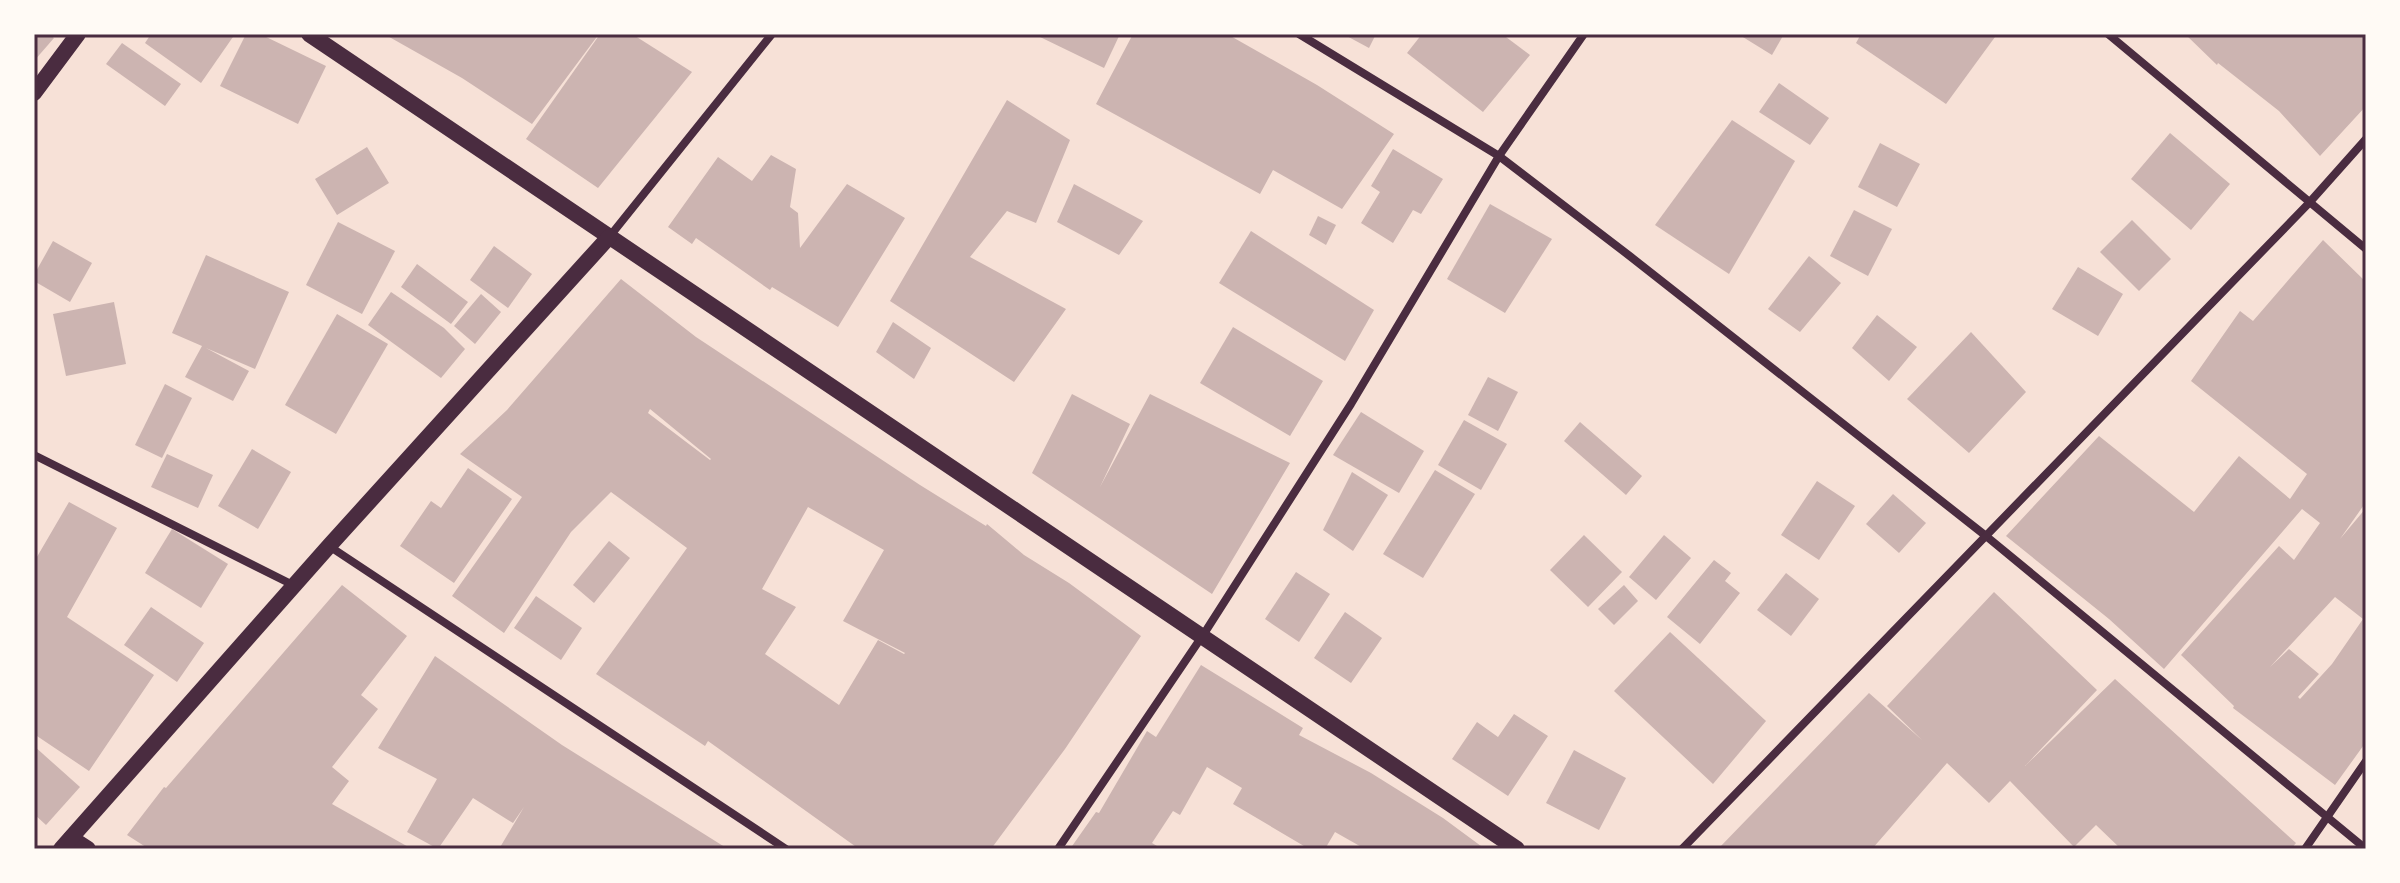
<svg xmlns="http://www.w3.org/2000/svg" width="2400" height="883" font-family="Lato,sans-serif">
<style>
.building{fill:#ccb4b1;fill-rule:evenodd}
.lines{fill:none;stroke-linecap:round;stroke-linejoin:round}
.minor{stroke:#4a2c40;stroke-width:8}
.secondary{stroke:#4a2c40;stroke-width:16}
.neatline{fill:none;stroke:#4a2c40;stroke-width:3}
</style>
<rect width="100%" height="100%" fill="#f7e1d7"/>
<g class="building">
<path d="M34,34h15l5,4 -20,23z"/>
<path d="M151,34h84l-34,49 -56,-40z"/>
<path d="M246,34h14l66,32 -28,58 -78,-38z"/>
<path d="M384,34h215l-67,90 -70,-46z"/>
<path d="M600,34h32l60,38 -94,116 -72,-49z"/>
<path d="M1039,34h81l-16,34 -66,-32z"/>
<path d="M1133,34h94l90,51 77,49 -52,75 -69,-39 -13,24 -164,-90z"/>
<path d="M1343,34h33l-7,14z"/>
<path d="M1422,34h80l28,21 -47,57 -76,-59z"/>
<path d="M1738,34h46l-12,21z"/>
<path d="M1861,34h129l5,3 -49,67 -90,-61z"/>
<path d="M2185,34h181v72l-46,50 -41,-45 -61,-48 -1,2z"/>
<path d="M122,43l59,41 -16,22 -59,-42z"/>
<path d="M1779,83l50,35 -19,27 -51,-33z"/>
<path d="M1007,100l63,40 -34,83 -29,-12 -37,46 96,52 -52,73 -124,-81z"/>
<path d="M1732,120l63,41 -66,113 -74,-49z"/>
<path d="M2170,133l60,51 -39,46 -60,-51z"/>
<path d="M1880,143l40,21 -23,43 -39,-20z"/>
<path d="M367,147l22,36 -52,32 -22,-36z"/>
<path d="M1393,149l50,30 -22,35 -8,-4 -20,33 -32,-20 19,-31 -9,-6z"/>
<path d="M771,155l25,14 -6,38 8,6 2,35 47,-64 58,34 -67,109 -66,-40 -2,3 -74,-52 -4,6 -24,-17 50,-70 34,24z"/>
<path d="M1074,184l69,37 -24,34 -62,-33z"/>
<path d="M1490,204l62,35 -47,74 -58,-34z"/>
<path d="M1854,210l38,19 -24,47 -38,-20z"/>
<path d="M1318,216l18,9 -10,20 -17,-10z"/>
<path d="M2132,220l39,39 -32,32 -39,-39z"/>
<path d="M338,222l57,29 -33,63 -56,-29z"/>
<path d="M1251,231l123,79 -29,51 -126,-78z"/>
<path d="M2323,240l43,42v220l-26,37 26,-31v234l-31,43 -102,-77 1,-2 -53,-51 98,-109 15,14 26,-37 -18,-14 -138,160 -55,-50 -103,-83 93,-100 95,76 45,-56 51,43 17,-25 -116,-93 49,-70 13,10zM2335,597l28,22 -31,45 -32,35 -2,-2 21,-23 -30,-25 -19,18z"/>
<path d="M53,241l39,22 -22,39 -36,-21v-6z"/>
<path d="M494,246l38,28 -24,34 -38,-28z"/>
<path d="M206,255l83,37 -34,77 -49,-21 43,23 -16,30 -48,-24 17,-31 -30,-13z"/>
<path d="M1809,256l32,27 -41,49 -32,-23z"/>
<path d="M417,264l51,38 -17,22 -50,-37z"/>
<path d="M2078,267l45,27 -25,42 -46,-27z"/>
<path d="M621,279l75,58 224,148 66,41 1,-2 37,31 45,28 72,53 -76,113 -74,100h-132l-151,-108 -3,5 -109,-72 91,-126 -76,-56 -40,40 -67,101 -52,-37 70,-99 -62,-43 47,-44zM650,409l61,50 -1,1 -62,-47zM808,507l76,43 -41,71 62,32 -1,1 -26,-14 -39,65 -74,-51 31,-47 -34,-18z"/>
<path d="M391,292l53,36 21,21 -24,29 -73,-53z"/>
<path d="M481,294l20,18 -26,32 -21,-18z"/>
<path d="M114,302l12,62 -60,12 -13,-62z"/>
<path d="M337,314l51,30 -52,90 -51,-29z"/>
<path d="M1877,315l40,32 -28,34 -37,-33z"/>
<path d="M893,322l38,26 -17,31 -38,-27z"/>
<path d="M1233,327l90,54 -33,55 -90,-53z"/>
<path d="M1971,332l55,60 -57,61 -62,-54z"/>
<path d="M1488,377l30,15 -20,39 -30,-16z"/>
<path d="M165,384l27,14 -30,60 -27,-13z"/>
<path d="M1072,394l58,30 -30,63 50,-93 140,69 -78,131 -180,-121z"/>
<path d="M1361,412l63,39 -25,42 -66,-38z"/>
<path d="M1464,420l43,24 -26,46 -43,-25z"/>
<path d="M1580,422l62,54 -16,19 -62,-54z"/>
<path d="M252,449l39,23 -33,57 -40,-23z"/>
<path d="M167,454l46,21 -15,33 -47,-21z"/>
<path d="M468,468l44,31 -58,84 -54,-37 31,-45 10,7z"/>
<path d="M1435,470l40,24 -52,84 -40,-24z"/>
<path d="M1352,472l36,23 -35,56 -30,-21z"/>
<path d="M1817,481l38,25 -36,54 -38,-25z"/>
<path d="M1893,494l33,29 -27,30 -33,-29z"/>
<path d="M69,502l48,26 -50,89 87,58 -65,96 -55,-37v-172z"/>
<path d="M172,529l56,35 -27,44 -56,-35z"/>
<path d="M1584,535l38,37 -34,35 -38,-37z"/>
<path d="M1664,535l27,23 -35,42 -27,-23z"/>
<path d="M609,541l21,17 -36,45 -21,-18z"/>
<path d="M1714,560l17,13 -6,8 15,12 -40,51 -33,-27z"/>
<path d="M1296,572l34,22 -31,48 -34,-23z"/>
<path d="M1786,573l33,26 -28,37 -34,-26z"/>
<path d="M342,585l65,51 -46,59 17,14 -46,58 17,14 -17,23 80,45h-263l-22,-14 37,-48 2,1z"/>
<path d="M1624,585l14,16 -24,24 -16,-16z"/>
<path d="M1994,592l103,98 -72,76 90,-87 181,164 -5,6h-170l-25,-24 -22,22 -64,-66 -21,22 -42,-40 -75,86h-154l151,-156 53,47 -35,-34z"/>
<path d="M536,596l46,32 -21,32 -47,-32z"/>
<path d="M151,607l53,36 -27,39 -53,-37z"/>
<path d="M1345,612l37,26 -31,45 -37,-25z"/>
<path d="M1670,632l96,89 -53,63 -99,-93z"/>
<path d="M435,656l127,89 166,104h-229l25,-42 -11,16 -40,-25 -35,51 -31,-17 30,-53 -59,-31z"/>
<path d="M1201,665l102,63 -4,7 72,38 72,45 42,31h-120l-30,-17 -10,17h-16l-76,-45 9,-16 -35,-21 -27,48 -7,-4 -21,32 10,6h-92l26,-37 3,1 48,-82 9,6z"/>
<path d="M1514,714l34,22 -40,60 -56,-37 25,-37 21,15z"/>
<path d="M34,746l46,41 -34,38 -12,-11z"/>
<path d="M1574,750l52,28 -27,52 -53,-27z"/>
</g>
<g class="lines">
<g class="minor">
<path d="M1299,34l200,122 132,101 355,279 380,313"/>
<path d="M2108,34l258,215"/>
<path d="M610,236l162,-202"/>
<path d="M34,455l259,130"/>
<path d="M329,546l457,303"/>
<path d="M1058,849l149,-220 144,-225 148,-248 85,-122"/>
<path d="M1682,849l627,-646 57,-64"/>
<path d="M2305,849l61,-88"/>
</g>
<g class="secondary">
<path d="M309,34l1208,815"/>
<path d="M34,93l44,-59"/>
<path d="M71,838l17,11"/>
<path d="M61,849l268,-303 280,-309"/>
</g>
</g>
<rect width="2400" height="883" fill="none" stroke="#fffaf5" stroke-width="72"/>
<rect x="36" y="36" width="2328" height="811" class="neatline"/>
</svg>
